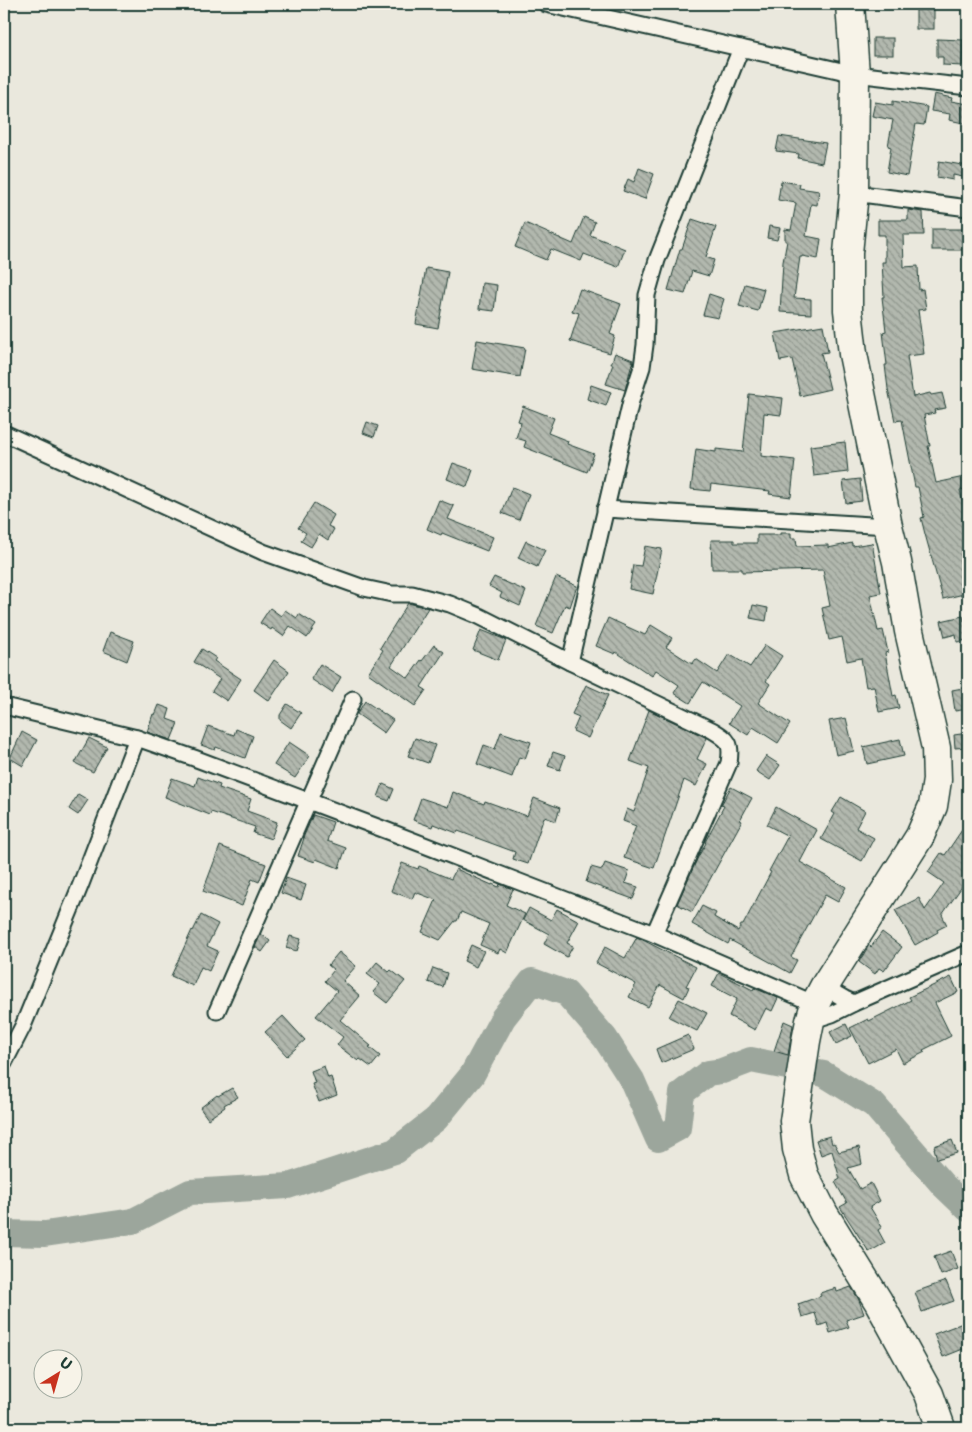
<svg xmlns="http://www.w3.org/2000/svg" width="972" height="1432" font-family="'Playpen Sans',sans-serif">
<style>
.lines{fill:none;stroke-linecap:round;stroke-linejoin:round}
.river{stroke:#9ca69c;stroke-width:26}
.building{fill:url(#building-back-hatch);stroke:#1f3d34}
.street-casing{stroke:#1f3d34;stroke-width:19}
.highway-casing{stroke:#1f3d34;stroke-width:31}
.street{stroke:#f7f3e8;stroke-width:15}
.highway{stroke:#f7f3e8;stroke-width:28}
</style>
<defs>
<pattern id="building-back-hatch" width="6" height="6" patternUnits="userSpaceOnUse" patternTransform="scale(1.25)"><rect width="6" height="6" fill="#b2b8ae"/><path d="M-1 5l2 2M0 0l6 6M5-1l2 2" fill="none" stroke="#90978e"/></pattern>
</defs>
<rect width="100%" height="100%" fill="#eae8dd"/>
<filter id="ink" filterUnits="userSpaceOnUse"><feTurbulence type="fractalNoise" baseFrequency=".02" numOctaves="2"/><feDisplacementMap in="SourceGraphic" scale="10" xChannelSelector="R" yChannelSelector="G"/><feConvolveMatrix kernelMatrix="1 2 1 2 8 2 1 2 1" color-interpolation-filters="sRGB"/></filter>
<g filter="url(#ink)">
<g class="lines">
<path class="river" d="M4,1233l41,1 88,-13 57,-29 98,-6 107,-35 41,-32 36,-44 31,-57 29,-37 34,12 39,45 27,42 26,59 20,-11 4,-35 26,-20 14,-2 29,-11 73,14 50,31 69,80 25,24"/>
</g>
<g class="building">
<rect x="916" y="10" width="18" height="19"/>
<rect x="873" y="38" width="20" height="17"/>
<path d="M937,39l26,1 -1,26 -19,-1v-8h-6z"/>
<path d="M934,94l18,4 -1,3 17,3v20l-19,-4 1,-6 -19,-3z"/>
<path d="M893,101l34,6 -3,18 -8,-1 -9,52 -20,-4 4,-25 -3,-1 5,-26 -21,-4 3,-14 18,3z"/>
<path d="M779,136l47,7 -4,20 -24,-5 1,-4 -23,-3z"/>
<path d="M939,161l29,5v12l-15,-3v5l-16,-3z"/>
<path d="M639,168l15,6 -9,25 -22,-8 5,-12 6,3z"/>
<path d="M781,181l19,3 -1,4 20,3 -2,14 -6,-1 -5,32 15,3 -3,20 -16,-3v1h-2l-6,41 17,1v15l-31,-2 3,-50 4,-21h-2v-12l6,1 5,-27 -18,-3z"/>
<path d="M908,210l15,2 1,23h-21l1,32 14,-1 1,24 4,-1 3,20 -8,1 6,44 -17,2 6,41 17,-4 1,2 11,-2 4,15 -12,2 1,3 -11,2 6,31h-2l8,37 28,-6 3,12 -7,1 8,36v67l-25,6 -18,-65 -4,-16 3,-1 -6,-30h-3l-13,-67 -7,1 -7,-32 -3,-24h2l-4,-33 3,-1 -4,-34h2l-2,-35h3v-27h-7v-15h30z"/>
<path d="M584,217l11,5 -5,13 35,14 -7,18 -34,-13 -3,7 -30,-12 -5,11 -31,-13 10,-24 48,21z"/>
<path d="M692,219l24,8 -10,30 8,3 -5,16 -17,-5 -7,23 -17,-4 12,-41h2z"/>
<path d="M769,226l11,2 -3,12 -10,-2z"/>
<rect x="932" y="229" width="36" height="21"/>
<path d="M426,268l22,4 -10,56 -22,-4z"/>
<path d="M482,283l15,2 -3,26 -15,-2z"/>
<path d="M745,284l19,5 -6,22 -19,-5z"/>
<path d="M580,289l41,15 -11,30 5,2 -5,17 -40,-12 9,-28 -7,-2z"/>
<path d="M709,294l15,5 -6,19 -15,-3z"/>
<path d="M823,325l5,27 -7,1 9,36 -30,7 -8,-37 -12,2 -5,-28z"/>
<path d="M477,340l48,8 -5,29 -48,-8z"/>
<path d="M615,353l18,7 -8,30 -19,-6 7,-20h-2z"/>
<path d="M591,385l20,7 -5,14 -19,-7z"/>
<path d="M749,394l34,4 -2,17 -17,-2 -3,43 34,4 -4,37 -22,-3 1,-3 -59,-7 -1,7 -19,-2 5,-40 20,3v-3l27,3z"/>
<path d="M523,406l31,12 -6,15 20,8 -1,3 27,10 -7,18 -63,-25 2,-6 -10,-3 5,-16 -3,-1z"/>
<path d="M367,422l11,4 -4,11 -11,-4z"/>
<path d="M845,442l3,30 -34,4 -4,-30z"/>
<path d="M453,463l20,7 -6,17 -20,-8z"/>
<path d="M860,479l2,22 -16,2 -3,-22z"/>
<path d="M512,487l17,7 -10,26 -17,-7z"/>
<path d="M439,500l15,6 -6,13 45,18 -6,14 -45,-18 -1,2 -14,-6z"/>
<path d="M314,503l20,12 -6,11 6,3 -6,11 -9,-6 -8,13 -10,-6 5,-8 -8,-5z"/>
<path d="M780,533h11v5h5l1,8 31,-1v3l24,-5v3l20,-3 9,50 -11,2 8,36 5,-1 5,22 -3,1 8,43 3,-1 3,13 -20,4 -5,-26 -8,1 -5,-29 -14,3 -5,-24 -13,3 -7,-32 8,-2 -7,-36 -81,2v-3h-30l-1,-29h23v3h23v-8h23z"/>
<path d="M526,541l19,9 -8,17 -19,-9z"/>
<path d="M645,546l17,3 -9,45 -24,-5 4,-24 8,1z"/>
<path d="M494,577l32,14 -6,15 -20,-9 2,-4 -13,-7z"/>
<path d="M556,577l21,9 -7,21 -5,-2 -12,28 -17,-7z"/>
<path d="M408,603l20,5 -37,58 17,12 13,-18 1,1 12,-16 10,7 -23,35 5,3 -11,16 -47,-33 15,-23 -3,-2z"/>
<path d="M753,605l15,3 -2,13 -16,-3z"/>
<path d="M270,608l11,8 4,-6 12,8 2,-4 17,11 -9,13 -17,-12 -7,10 -11,-8 -1,2 -11,-7z"/>
<path d="M963,616l1,5 4,-1v20l-11,2 -1,-8 -11,3 -4,-16z"/>
<path d="M608,618l37,17 6,-10 21,13 -6,9 26,17 4,-5 21,14 12,-19 21,13 15,-22 17,11 -16,25 4,3 -12,19 32,21 -12,19 -25,-16 -5,8 -19,-12 11,-17 -37,-24 -13,21 -16,-10 5,-8 -23,-15 -4,6 -36,-24 -1,2 -19,-8z"/>
<path d="M481,630l25,10 -8,20 -25,-10z"/>
<path d="M110,632l24,9 -7,20 -24,-10z"/>
<path d="M202,649l14,9 -2,3 27,18 -14,22 -15,-10 8,-12 -26,-17z"/>
<path d="M274,660l15,11 -20,30 -15,-11z"/>
<path d="M320,664l21,13 -9,16 -21,-14z"/>
<path d="M586,685l22,10 -20,43 -15,-7 6,-14 -7,-3z"/>
<path d="M968,687v22l-13,2 -3,-21z"/>
<path d="M365,701l28,19 -9,13 -27,-19z"/>
<path d="M287,704l14,9 -10,15 -11,-8v-5z"/>
<path d="M159,705l11,4 -3,10 11,4 -7,17 -24,-8 6,-18 2,1z"/>
<path d="M649,710l58,28 -10,21 10,5 -11,22 -12,-6 -30,88 -30,-10 12,-32 -13,-5 4,-12 7,3 15,-44 -19,-7z"/>
<path d="M846,718l8,33 -18,4 -7,-34z"/>
<path d="M208,726l26,9 2,-6 17,7 -8,22 -29,-11 -1,3 -14,-5z"/>
<path d="M22,732l15,8 -14,26 -13,-8z"/>
<path d="M501,732l30,10 -6,17 -6,-2 -7,20 -35,-13 7,-19 11,4z"/>
<path d="M968,733v14l-13,1 -1,-13z"/>
<path d="M89,738l18,9 -14,25 -18,-9z"/>
<path d="M415,738l20,7 -7,18 -20,-7z"/>
<path d="M900,739l4,17 -37,8 -4,-17z"/>
<path d="M289,742l21,14 -15,22 -21,-13z"/>
<path d="M553,752l12,4 -5,14 -12,-4z"/>
<path d="M766,756l14,9 -10,15 -14,-9z"/>
<path d="M198,777l22,8 -1,3 32,11 -4,12 30,11 -6,17 -18,-6 2,-6 -44,-15 -1,3 -45,-18 7,-19 23,8z"/>
<path d="M383,784l11,5 -5,12 -11,-4z"/>
<path d="M731,787l21,11 -12,22 2,1 -50,91 -15,-8 21,-47 8,-14 -1,-1 19,-36 -3,-1z"/>
<path d="M453,792l31,12 1,-3 42,15 7,-18 26,10 -4,13 -12,-4 -16,47 -15,-5 2,-7 -57,-21 -1,2 -24,-9 -1,3 -19,-7 8,-22 27,9z"/>
<path d="M78,794l10,6 -10,15 -9,-6z"/>
<path d="M841,797l24,14 -9,17 18,10 -12,23 -41,-22 14,-25 -3,-2z"/>
<path d="M776,807l41,23 -17,32 46,25 -8,15 -13,-7 -34,62 6,3 -7,13 -60,-33 -2,4 -36,-20 10,-18 14,7 -2,4 24,14 3,-6h2l28,-53 -2,-1 19,-35 -21,-11z"/>
<path d="M313,815l20,7 -6,19 19,7 -7,20 -23,-9 -1,3 -17,-6 6,-18h-1z"/>
<path d="M968,821v57l-26,37 5,10 -10,5 1,2 -23,13 -20,-35 24,-12 6,12 19,-27 -16,-11 13,-19 4,2z"/>
<path d="M220,846l46,18 -7,18 -7,-3 -10,27 -39,-15z"/>
<path d="M402,863l16,6 1,-3 32,13 5,-10 36,16v-1l7,3 1,-3 13,5 -7,16 19,9 -18,39 -7,-4 -2,4 -18,-8 9,-21 -28,-12 -4,9h-2l-15,19 -18,-8 14,-32 -21,-8 -3,7 -21,-8z"/>
<path d="M605,863l24,8 -4,12 13,4 -5,12 -47,-17 5,-15 11,3z"/>
<path d="M286,878l20,7 -5,15 -20,-7z"/>
<path d="M529,908l22,12 6,-11 22,12 -12,22 6,3 -6,11 -23,-13 5,-10 -26,-14z"/>
<path d="M201,915l17,9 -11,22 11,5 -9,20 -8,-4 -8,19 -22,-10 21,-46 1,1z"/>
<path d="M882,932l20,15 -18,24 -5,-3 -4,6 -16,-12 10,-17 2,2z"/>
<path d="M261,934l9,7 -8,11 -7,-5z"/>
<path d="M290,936l11,3 -4,12 -11,-3z"/>
<path d="M637,937l59,30 -10,19 3,1 -5,11 -24,-13 -12,22 -19,-10 7,-13 -40,-21 9,-16 20,11z"/>
<path d="M471,945l13,6 -8,16 -12,-6z"/>
<path d="M339,952l17,14 -13,15 17,15 -20,24 31,26 -2,1 11,9 -9,11 -11,-8 -2,2 -21,-16 6,-8 -27,-21 21,-25 -12,-10 9,-11 -6,-5z"/>
<path d="M377,962l12,10 2,-2 14,11 -18,22 -14,-11 7,-8 -13,-10z"/>
<path d="M433,968l14,5 -4,14 -15,-5z"/>
<path d="M719,973l34,17 1,-2 24,10 -6,13 -6,-3 -11,22 -26,-14 8,-17 -25,-13z"/>
<path d="M951,977l7,15 -23,11 16,33 -28,14 2,2 -22,11 -7,-14 -28,14 -18,-35 18,-9 1,2 42,-21 -2,-3z"/>
<path d="M679,999l28,14 -10,18 -28,-14z"/>
<path d="M283,1016l22,24 -18,16 -22,-24z"/>
<path d="M784,1021l9,4 -5,30 -14,-4z"/>
<path d="M846,1024l6,12 -16,8 -6,-12z"/>
<path d="M688,1035l6,14 -33,14 -5,-14z"/>
<path d="M324,1066l4,12 3,-1 6,18 -18,7 -7,-18 3,-1 -4,-12z"/>
<path d="M232,1088l6,9 -14,8 1,2 -17,12 -8,-11 17,-13 1,1z"/>
<path d="M830,1136l2,8 2,-1 5,9 20,-5 3,17 -14,4 12,21 11,-6 9,18 -10,6 12,20 -4,3 7,13 -16,9 -29,-45 7,-4 -12,-21 5,-3 -8,-28 -11,4 -5,-15z"/>
<path d="M952,1140l5,13 -20,6 -3,-11h1l-1,-2z"/>
<path d="M951,1251l7,18 -17,6 -7,-18z"/>
<path d="M946,1281l8,20 -32,11 -7,-20z"/>
<path d="M851,1287l8,13 5,14 -18,6 3,7 -19,6 -3,-10 -8,3 -4,-13 -13,4 -4,-13 23,-8 -1,-3 16,-5 1,4z"/>
<path d="M968,1321v26l-25,10 -9,-23z"/>
</g>
<g class="lines">
<g class="street-casing">
<g id="street">
<path d="M546,4l309,70 113,13"/>
<path d="M854,193l114,15"/>
<path d="M4,433l259,119 101,36 28,6h20l38,10 29,12 91,46 142,68c17,10 20,13 17,33l-75,171"/>
<path d="M605,509l283,17"/>
<path d="M570,662l61,-261 11,-34 3,-22 2,-50 10,-35 84,-212"/>
<path d="M4,706l133,32 57,20 194,73 266,103 161,70"/>
<path d="M824,987l21,12 9,4"/>
<path d="M217,1011l136,-312"/>
<path d="M810,1021l22,-7 22,-11 114,-50"/>
<path d="M4,1063l19,-37 58,-142 56,-146"/>
</g>
</g>
<g class="highway-casing">
<path id="highway" d="M850,4l5,70 -1,119 -6,60v57l5,44 35,172 9,36 12,69 27,117 1,32 -4,26 -13,30 -96,151 -9,17 -5,17 -4,20 -12,80 3,28 7,26 20,39 54,87 51,93 12,34"/>
</g>
<use href="#street" class="street"/>
<use href="#highway" class="highway"/>
</g>
</g>
<rect width="972" height="1432" fill="none" stroke="#f7f3e8" stroke-width="20"/>
<rect x="10" y="10" width="952" height="1412" fill="none" stroke="#1f3d34" stroke-width="2" filter="url(#ink)"/>
<g transform="translate(58 1374) rotate(37)"><circle r="24" fill="#f7f3e8" stroke="#a1aaa0"/>
<path d="M0-4L9 19L0 12L-9 19Z" fill="#c8321e"/>
<text y="-8" font-size="14" font-weight="bold" text-anchor="middle" fill="#1f3d34">U</text>
</g>
</svg>
